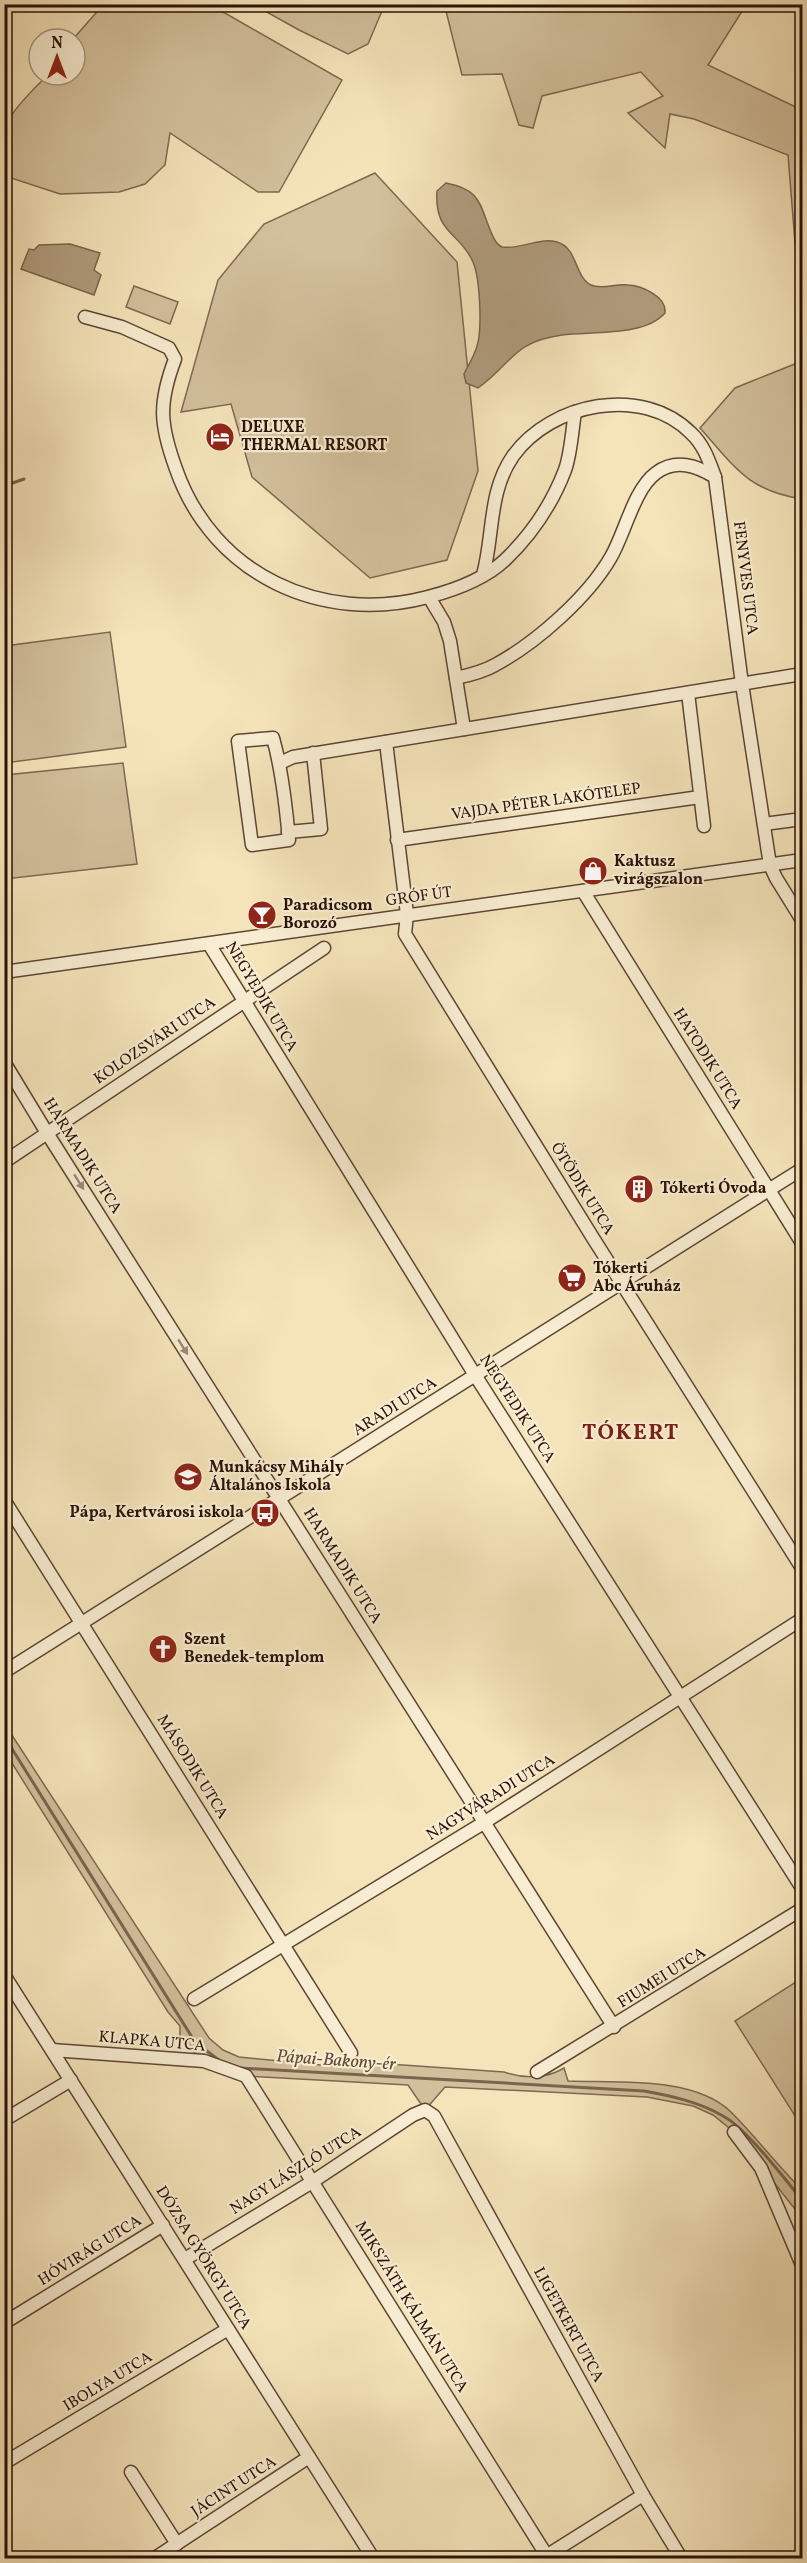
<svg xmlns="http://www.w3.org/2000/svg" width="807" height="2563" font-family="Vollkorn,serif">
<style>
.green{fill:#d2c09c;stroke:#7e6852;stroke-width:1.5}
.water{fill:#b09c7d;stroke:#7a644e;stroke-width:1.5}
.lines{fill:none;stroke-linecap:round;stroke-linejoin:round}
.stream{stroke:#7a644e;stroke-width:3}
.street-casing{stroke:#5c4634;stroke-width:15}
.street{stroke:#f8edd2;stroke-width:12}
.oneway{fill:#9b8a77}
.labels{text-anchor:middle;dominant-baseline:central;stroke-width:4.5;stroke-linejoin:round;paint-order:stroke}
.poi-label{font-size:16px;font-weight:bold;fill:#291107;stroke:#f8edd2;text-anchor:start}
.street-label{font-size:16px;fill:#291107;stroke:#f8edd2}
.water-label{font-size:18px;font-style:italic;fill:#5f4936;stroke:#f8edd2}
.district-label{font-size:22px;font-weight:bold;letter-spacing:1.5px;fill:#7a1f14;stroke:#f8edd2}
</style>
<rect width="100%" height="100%" fill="#f5e4ba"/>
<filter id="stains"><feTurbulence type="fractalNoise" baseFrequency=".00333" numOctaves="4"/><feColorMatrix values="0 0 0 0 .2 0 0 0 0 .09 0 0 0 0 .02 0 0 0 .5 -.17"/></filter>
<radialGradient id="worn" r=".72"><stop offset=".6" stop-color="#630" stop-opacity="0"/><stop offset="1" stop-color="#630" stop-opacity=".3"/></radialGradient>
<g class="green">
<path d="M103,5h108l131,75 -63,112h-21l-88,-59 -5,32 -20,19 -26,8 -59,2 -52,-17c-3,-14 -7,-32 -4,-47 4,-16 32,-44 44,-55h27l-2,-36z"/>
<path d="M254,5h492l-38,60 94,45v220l-14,-175 -94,-36 -24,-5 -5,34 -37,-35 35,-17 -22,-24 -99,24 -9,32 -14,-3 -17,-51 -40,1 -16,-64h-64l-14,33 -20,10 -49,-24z"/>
<path d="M375,173l82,89 21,209 -31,89 -77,18 -118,-101 -21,-73 -50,8 37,-132 46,-56z"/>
<path d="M134,286l44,16 -8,22 -44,-17z"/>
<path d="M802,361v138c-54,-8 -68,-33 -102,-71l35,-40z"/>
<path d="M110,632l16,115 -121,16v-117z"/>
<path d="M123,763l14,101 -132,15v-104z"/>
<path d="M4,1723l205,315 14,12 16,7 93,9 42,-3 130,9c20,7 42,7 60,-4l4,13c50,2 126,-5 163,31 25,25 46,53 71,78v28l-68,-86 -21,-17 -20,-9 -46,-9 -202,-10 -20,23 -17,-25 -162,-9 -42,-15 -24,-22v-13l-12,-14 -163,-260z"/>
<path d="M802,1978v149l-67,-106z"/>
</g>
<g class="water">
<path d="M446,183c35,7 33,20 45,49 3,7 5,12 11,15 19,3 36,-10 55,-5 21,6 17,34 34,43 11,5 26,-2 37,0 15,1 39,12 37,28 -21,24 -74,18 -103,22 -50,7 -49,28 -84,53l-12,-5 -2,-9c4,-8 9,-16 12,-25 7,-16 4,-71 -3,-87 -13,-30 -39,-28 -36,-71z"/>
<path d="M70,244l30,9 -6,17 7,5 -7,20 -73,-26 8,-20 5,1 5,-5z"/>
</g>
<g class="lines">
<g class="stream">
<path d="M4,486l20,-7"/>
<path d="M4,1736l191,306 25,19"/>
<path d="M240,2068l404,23c28,5 55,11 79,25 23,12 61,62 79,84"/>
</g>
<g class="street-casing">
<g id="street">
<path d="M85,317l37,10 47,21 6,11c-17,45 -15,66 1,110 37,106 146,156 252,128 27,-7 57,-18 77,-37 26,-25 47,-56 60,-90 6,-17 7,-39 10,-58"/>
<path d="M483,575c11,-40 5,-83 30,-119 38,-53 129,-72 178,-23 13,12 18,28 24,44l27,207 28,181 6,13 26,42"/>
<path d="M429,597l15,25 6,19 14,88"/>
<path d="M456,678c14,-3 27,-6 39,-13 41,-22 93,-68 116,-108 14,-24 23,-68 45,-84 20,-15 41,-7 59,4"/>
<path d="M688,693l16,133"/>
<path d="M273,738c9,32 13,68 16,102l-37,5 -14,-104z"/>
<path d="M386,742l21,172 -2,20 188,304 209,330"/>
<path d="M280,763l13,-6 509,-83"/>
<path d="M764,824l38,-5"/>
<path d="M288,832l33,-3 -8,-76"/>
<path d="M397,840l303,-43"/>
<path d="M583,891l219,352"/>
<path d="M209,944l266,431 327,513"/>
<path d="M4,972l798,-112"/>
<path d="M4,1062l43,71 567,894"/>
<path d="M4,1162l320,-214"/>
<path d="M4,1500l347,553"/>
<path d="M4,1672l798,-503"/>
<path d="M4,1975l369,583"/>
<path d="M194,1999l291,-177 317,-203"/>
<path d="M52,2050l152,11 42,15 301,480"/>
<path d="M537,2072l265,-163"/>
<path d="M4,2120l67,-40"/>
<path d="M734,2132l27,36 41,97"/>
<path d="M185,2259l127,-77 101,-67 12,-5 9,6 209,379 38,63"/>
<path d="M4,2323l159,-98"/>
<path d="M4,2463l224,-134"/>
<path d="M131,2472l46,72"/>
<path d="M155,2558l154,-101"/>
<path d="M543,2558l100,-63"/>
</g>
</g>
<use href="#street" class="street"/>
</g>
<defs><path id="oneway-solid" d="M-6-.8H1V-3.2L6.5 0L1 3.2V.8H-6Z" transform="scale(1.5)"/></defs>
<g class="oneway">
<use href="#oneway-solid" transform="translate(79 1182) rotate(58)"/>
<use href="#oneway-solid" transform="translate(183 1347) rotate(58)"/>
</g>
<defs>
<g id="hotel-disc" transform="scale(1.5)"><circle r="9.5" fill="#8f2418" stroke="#f8edd2"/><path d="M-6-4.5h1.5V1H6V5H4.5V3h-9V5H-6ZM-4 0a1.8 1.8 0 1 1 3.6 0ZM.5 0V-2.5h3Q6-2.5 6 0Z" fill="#fff"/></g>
<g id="shop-disc" transform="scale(1.5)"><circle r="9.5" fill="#8f2418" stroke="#f8edd2"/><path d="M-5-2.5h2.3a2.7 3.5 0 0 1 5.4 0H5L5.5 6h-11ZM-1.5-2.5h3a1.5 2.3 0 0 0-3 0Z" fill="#fff"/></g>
<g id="bar-disc" transform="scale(1.5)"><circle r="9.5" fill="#8f2418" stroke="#f8edd2"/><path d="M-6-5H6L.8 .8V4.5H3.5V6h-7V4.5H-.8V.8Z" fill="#fff"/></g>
<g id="building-disc" transform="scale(1.5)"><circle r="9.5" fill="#8f2418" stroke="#f8edd2"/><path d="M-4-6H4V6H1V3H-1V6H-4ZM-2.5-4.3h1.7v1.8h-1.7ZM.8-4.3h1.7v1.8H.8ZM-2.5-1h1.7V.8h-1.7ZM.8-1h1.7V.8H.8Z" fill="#fff"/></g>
<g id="supermarket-disc" transform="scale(1.5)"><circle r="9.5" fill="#8f2418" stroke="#f8edd2"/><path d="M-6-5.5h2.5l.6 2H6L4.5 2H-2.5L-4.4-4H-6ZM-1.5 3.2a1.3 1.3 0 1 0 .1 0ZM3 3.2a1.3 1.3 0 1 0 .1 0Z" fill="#fff"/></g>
<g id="school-disc" transform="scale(1.5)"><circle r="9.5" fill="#8f2418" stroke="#f8edd2"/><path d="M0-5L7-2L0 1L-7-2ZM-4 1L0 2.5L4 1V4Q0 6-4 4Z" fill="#fff"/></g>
<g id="bus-disc" transform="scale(1.5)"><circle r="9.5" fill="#8f2418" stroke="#f8edd2"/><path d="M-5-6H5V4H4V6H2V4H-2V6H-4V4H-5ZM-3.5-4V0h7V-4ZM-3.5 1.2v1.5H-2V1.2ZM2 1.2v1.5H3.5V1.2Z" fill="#fff"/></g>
<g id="church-disc" transform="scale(1.5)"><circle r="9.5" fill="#8f2418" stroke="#f8edd2"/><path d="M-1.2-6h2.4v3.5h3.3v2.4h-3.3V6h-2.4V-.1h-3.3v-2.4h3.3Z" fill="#fff"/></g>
</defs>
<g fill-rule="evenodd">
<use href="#hotel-disc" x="220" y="437"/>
<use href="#shop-disc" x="593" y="871"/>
<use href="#bar-disc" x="262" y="915"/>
<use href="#building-disc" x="639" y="1189"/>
<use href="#supermarket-disc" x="572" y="1278"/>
<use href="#school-disc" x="188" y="1477"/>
<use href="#bus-disc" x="265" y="1513"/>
<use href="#church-disc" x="163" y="1649"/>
</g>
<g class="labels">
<g class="poi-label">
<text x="241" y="428">DELUXE<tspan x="241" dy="18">THERMAL RESORT</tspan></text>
<text x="614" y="862">Kaktusz<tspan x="614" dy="18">virágszalon</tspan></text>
<text x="283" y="906">Paradicsom<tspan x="283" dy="18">Borozó</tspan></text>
<text x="660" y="1189">Tókerti Óvoda</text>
<text x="593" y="1269">Tókerti<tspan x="593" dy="18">Abc Áruház</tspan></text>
<text x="209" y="1468">Munkácsy Mihály<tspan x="209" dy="18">Általános Iskola</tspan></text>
<text x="244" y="1513" text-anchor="end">Pápa, Kertvárosi iskola</text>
<text x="184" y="1640">Szent<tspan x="184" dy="18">Benedek-templom</tspan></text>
</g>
<g class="street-label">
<text transform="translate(745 578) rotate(83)">FENYVES UTCA</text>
<text transform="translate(546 802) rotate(-8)">VAJDA PÉTER LAKÓTELEP</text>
<text transform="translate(419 897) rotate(-8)">GRÓF ÚT</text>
<text transform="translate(261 997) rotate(59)">NEGYEDIK UTCA</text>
<text transform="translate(155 1041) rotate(-34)">KOLOZSVÁRI UTCA</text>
<text transform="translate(707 1059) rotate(58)">HATODIK UTCA</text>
<text transform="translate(82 1156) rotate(58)">HARMADIK UTCA</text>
<text transform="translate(582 1189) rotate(58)">ÖTÖDIK UTCA</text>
<text transform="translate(395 1407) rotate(-32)">ARADI UTCA</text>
<text transform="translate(517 1409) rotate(57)">NEGYEDIK UTCA</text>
<text transform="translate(342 1566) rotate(58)">HARMADIK UTCA</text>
<text transform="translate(192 1767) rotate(58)">MÁSODIK UTCA</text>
<text transform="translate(491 1798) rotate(-32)">NAGYVÁRADI UTCA</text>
<text transform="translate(662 1978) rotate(-32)">FIUMEI UTCA</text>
<text transform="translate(152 2042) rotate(5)">KLAPKA UTCA</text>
<text transform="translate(296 2171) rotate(-32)">NAGY LÁSZLÓ UTCA</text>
<text transform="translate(90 2251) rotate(-32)">HÓVIRÁG UTCA</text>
<text transform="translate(203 2258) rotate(58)">DÓZSA GYÖRGY UTCA</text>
<text transform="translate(411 2307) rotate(58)">MIKSZÁTH KÁLMÁN UTCA</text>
<text transform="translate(568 2325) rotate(61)">LIGETKERT UTCA</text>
<text transform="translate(108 2382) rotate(-31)">IBOLYA UTCA</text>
<text transform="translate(234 2487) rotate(-33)">JÁCINT UTCA</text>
</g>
<g class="water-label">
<text transform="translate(336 2061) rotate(4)">Pápai-Bakony-ér</text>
</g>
<g class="district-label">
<text x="631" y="1433">TÓKERT</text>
</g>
</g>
<rect width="807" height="2563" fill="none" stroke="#f5e4ba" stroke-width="24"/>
<rect x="6" y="6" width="795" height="2551" fill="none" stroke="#291107" stroke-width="3"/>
<rect x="12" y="12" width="783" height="2539" fill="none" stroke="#291107" stroke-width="1.5"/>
<g transform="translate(57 57)"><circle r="28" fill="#f8edd2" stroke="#a59581" stroke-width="1.5"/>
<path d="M0-4.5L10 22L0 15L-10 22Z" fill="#8f2418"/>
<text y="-9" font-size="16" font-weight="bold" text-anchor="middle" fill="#291107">N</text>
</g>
<rect width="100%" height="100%" filter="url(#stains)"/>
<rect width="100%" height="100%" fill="url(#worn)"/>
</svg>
